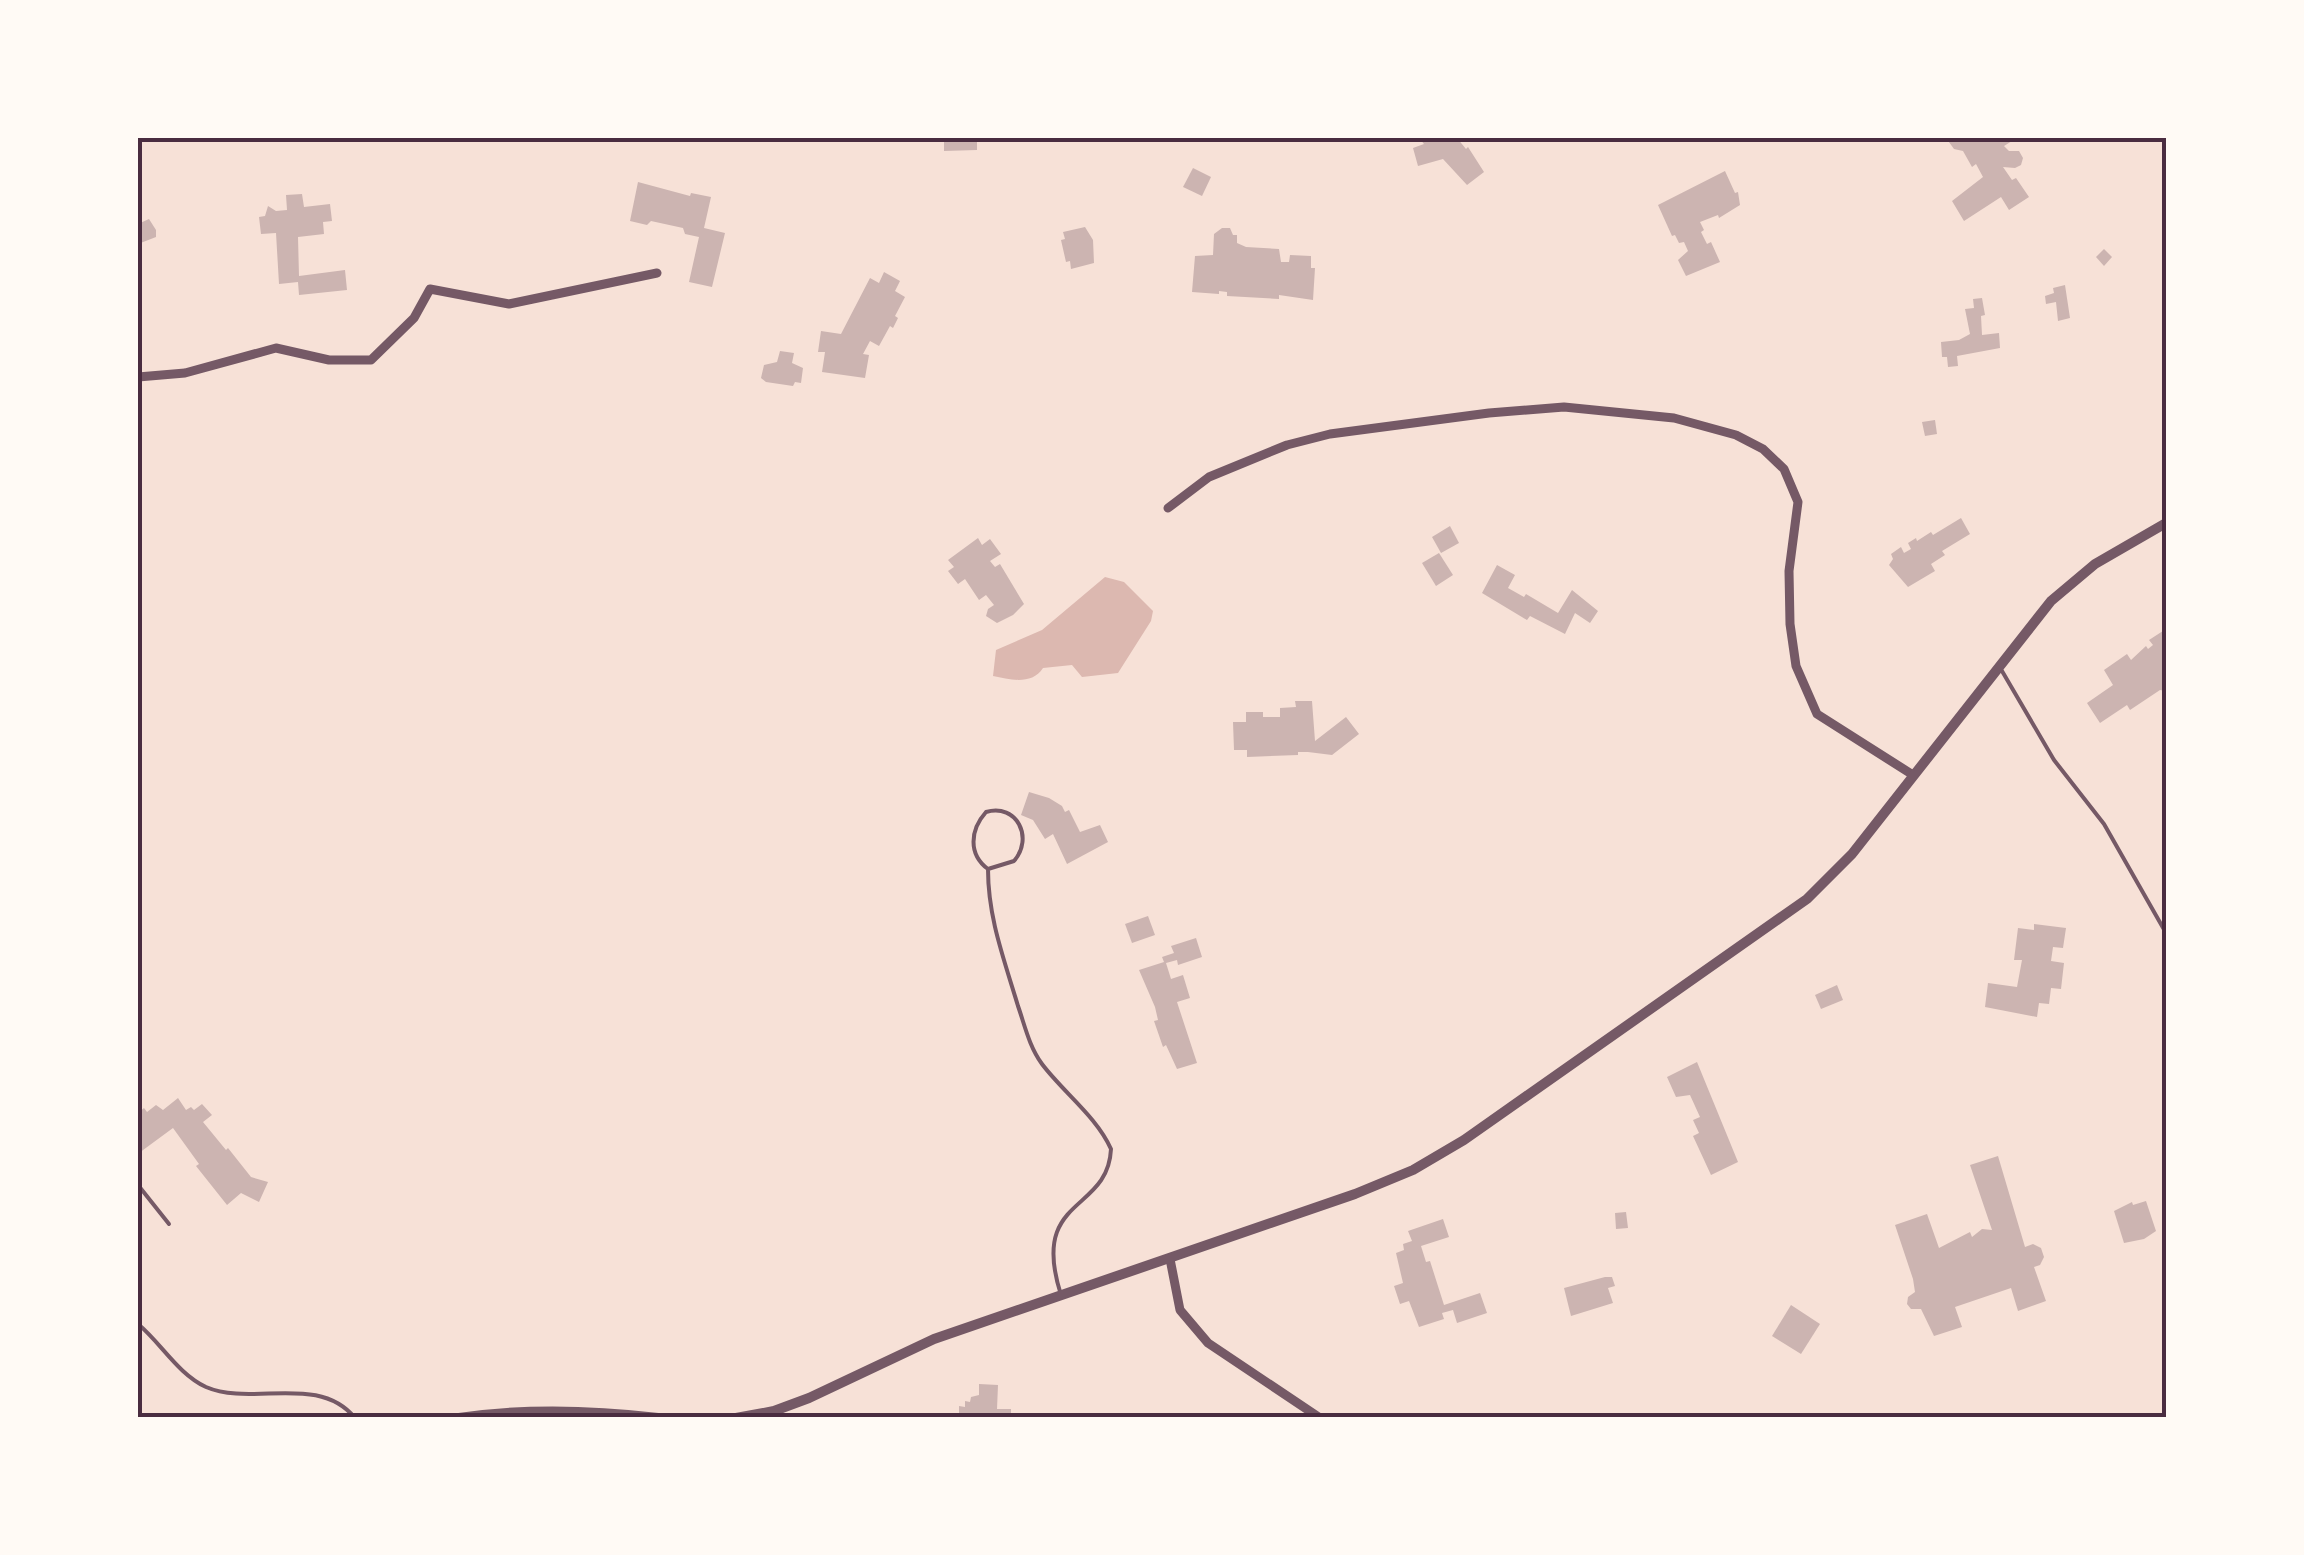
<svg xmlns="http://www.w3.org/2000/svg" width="2304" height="1555" font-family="'Space Grotesk',sans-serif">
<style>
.water{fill:#dcb8b0}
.building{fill:#ccb4b1}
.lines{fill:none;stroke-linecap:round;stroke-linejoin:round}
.service{stroke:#755966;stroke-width:4}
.minor{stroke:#755966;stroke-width:9}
.tertiary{stroke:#755966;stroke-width:10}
.neatline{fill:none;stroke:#4a2c40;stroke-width:4}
</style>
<rect width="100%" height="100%" fill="#f7e1d7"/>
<path class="water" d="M1105,577l19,5 29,29 -2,10 -33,52 -36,4 -10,-12 -29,3c-11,17 -32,12 -50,8l3,-26 46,-20z"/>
<g class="building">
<path d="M944,138h33v12l-33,1z"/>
<path d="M1419,138h38l9,11 2,-2 16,25 -17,13 -24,-26 -25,7 -5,-18 11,-4z"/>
<path d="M1946,138h64l2,3 -8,5 5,5h10l4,7 -2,7 -6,3 -12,-1 9,13 4,-2 13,19 -20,13 -8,-13 -37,24 -12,-20 31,-24 -7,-13 -4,3 -9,-16 -9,-2z"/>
<path d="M1193,168l18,9 -9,19 -19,-9z"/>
<path d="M1725,171l10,22 3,-1 2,13 -21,13 -1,-3 -18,7 4,8 -3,2 6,12 4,-2 9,20 -34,14 -8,-16 10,-9 -4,-9 -5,1 -4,-8 -3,1 -14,-31z"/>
<path d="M638,182l52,14 1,-3 20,4 -7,31 21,5 -13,54 -23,-5 10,-45 -14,-3 -2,-6 -32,-7 -4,4 -17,-4z"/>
<path d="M302,194l2,13 26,-3 2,17 -9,1 1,12 -26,3 1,39 46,-6 2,20 -48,5 -1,-13 -19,2 -3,-51 -15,1 -2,-17 6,-1 3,-10 8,5 11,-1 -1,-15z"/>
<path d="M149,219l7,11v7l-18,7v-20z"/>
<path d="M1085,227l8,13 1,23 -23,6 -1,-8 -4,1 -5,-22 4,-1 -2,-7z"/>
<path d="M1222,228h8l3,7h4v8l9,4 33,2 2,13h8l1,-7 21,1v12h4l-2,32 -34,-5v4l-52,-3v-4l-8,-1v3l-27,-2 3,-36 18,-1 1,-21z"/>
<path d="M2104,249l8,8 -8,9 -8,-9z"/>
<path d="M884,272l16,9 -5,10 10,6 -10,19 3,2 -5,10 -3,-2 -11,20 -9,-5 -7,13 6,1 -4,23 -43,-6 3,-20h-7l3,-21 20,3 29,-56 9,5z"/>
<path d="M2065,285l5,33 -12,3 -2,-19 -10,2 -1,-8 9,-3 -1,-5z"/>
<path d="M1982,298l3,17 -4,1 1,19 17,-2 1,15 -43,8 1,10 -10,1 -1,-10h-5l-1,-15 18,-2 11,-6 -5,-25 9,-1 -1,-9z"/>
<path d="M780,351l14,2 -2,10 11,5 -2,15 -6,-1 -2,4 -27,-4 -5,-4 3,-13 13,-3z"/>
<path d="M1935,420l2,14 -12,2 -3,-14z"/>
<path d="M1961,518l9,16 -28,17 3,4 -14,9 4,7 -27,16 -19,-22 4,-6 -2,-5 10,-7 3,6 7,-4 -3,-6 8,-5 1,3 14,-9 2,3z"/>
<path d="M1450,526l9,17 -18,10 -9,-16z"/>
<path d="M978,538l4,7 8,-6 11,15 -11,7 5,6 5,-3 24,40 -11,11 -16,8 -11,-7 2,-7 6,-4 -8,-10 -7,5 -14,-21 -7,5 -10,-13 6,-4 -6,-7z"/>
<path d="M1439,553l14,22 -17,11 -14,-23z"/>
<path d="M1497,565l18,10 -7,13 16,9 2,-3 32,19 14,-23 26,21 -8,12 -15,-10 -10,21 -35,-18 -3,4 -45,-27z"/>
<path d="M2166,629v62l-6,-1 -30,20 -3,-5 -27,18 -13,-20 26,-18 -9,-15 23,-16 4,6 15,-14 2,3 5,-4 -4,-5z"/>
<path d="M1295,701h17l3,40 31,-24 13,17 -27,21 -24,-3h-10v3l-51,2v-7h-13l-1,-28h13v-10h17v5h17v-9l16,-1z"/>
<path d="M1029,792l20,6 13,8 3,6 4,-2 11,22 20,-7 8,17 -41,22 -14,-30 -8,5 -12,-19 -12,-5z"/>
<path d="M1148,916l7,19 -23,8 -7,-19z"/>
<path d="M2034,924l32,4 -3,20 -10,-1 -2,14 13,2 -3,26 -10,-1 -2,16 -10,-1 -2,14 -52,-10 3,-24 29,4 5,-27h-8l4,-32 16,2z"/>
<path d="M1196,938l6,19 -24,8 -1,-5 -11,3 5,16 12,-4 7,23 -13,4 20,61 -20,6 -11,-24 -3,2 -9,-26 4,-1 -3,-13 -16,-37 25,-8 -2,-5 12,-4 -3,-7z"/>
<path d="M1837,985l6,15 -22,9 -6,-14z"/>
<path d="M1697,1062l41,100 -27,13 -18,-39 6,-3 -6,-13 7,-3 -10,-22 -14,2 -9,-20z"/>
<path d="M178,1098l8,12 5,-3 3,3 8,-6 10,11 -9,7 23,28 2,-2 23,29 17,5 -9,20 -18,-9 -14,12 -31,-39 3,-2 -26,-36 -34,25 -1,-40 6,-5 3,4 9,-7 7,5z"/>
<path d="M1998,1156l27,91 8,-3 8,4 3,9 -4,8 -6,2 12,34 -28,10 -7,-23 -56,19 7,20 -28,9 -13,-27h-10l-4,-5 1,-7 7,-5 -2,-13 -18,-54 32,-11 12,34 31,-16 2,5 10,-8 10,1 -22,-65z"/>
<path d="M2146,1201l10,30 -12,8 -20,4 -10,-32 18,-9 1,3z"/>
<path d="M1626,1212l2,16 -12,1 -1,-16z"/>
<path d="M1443,1219l6,18 -28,9 5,16 4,-1 14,44 36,-12 7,20 -30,10 -4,-13 -11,3 2,6 -25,8 -10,-26 -9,3 -6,-18 9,-3 -7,-30 8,-3 -1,-6 9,-3 -4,-10z"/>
<path d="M1605,1277h7l3,9 -7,2 5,15 -42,13 -7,-28z"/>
<path d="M1791,1305l29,19 -19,30 -29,-18z"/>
<path d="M979,1384l19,1 -1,24h14v9h-52v-12l6,1v-6l5,1 1,-5 8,-2z"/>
</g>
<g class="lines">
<g class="service">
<path d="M2002,671l52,89 50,64 62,109"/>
<path d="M988,869l26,-8c20,-23 3,-58 -28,-49 -16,18 -18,42 2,57 0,49 16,90 30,137 7,20 11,40 24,58 21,28 55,53 69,85 -3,65 -82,46 -50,146"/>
<path d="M138,1185l31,39"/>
<path d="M138,1324c23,19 40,50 68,63 46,20 112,-14 149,31"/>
</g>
<g class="minor">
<path d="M138,377l47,-4 91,-25 53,12h42l43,-42 16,-29 79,15 148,-31"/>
<path d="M1168,508l41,-31 78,-32 43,-11 159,-21 75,-6 110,11 62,17 27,14 21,20 14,33 -9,69 1,53 6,42 21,48 96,61"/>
<path d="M1170,1259l10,51 28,33 112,75"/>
</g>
<g class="tertiary">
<path d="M459,1418c67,-10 131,-8 199,0"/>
<path d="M736,1418l38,-7 35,-13 125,-59 421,-145 58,-24 51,-30 343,-241 45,-45 199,-253 44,-37 71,-41"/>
</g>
</g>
<rect width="2304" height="1555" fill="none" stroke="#fffaf5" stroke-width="280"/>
<rect x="140" y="140" width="2024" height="1275" class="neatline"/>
</svg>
